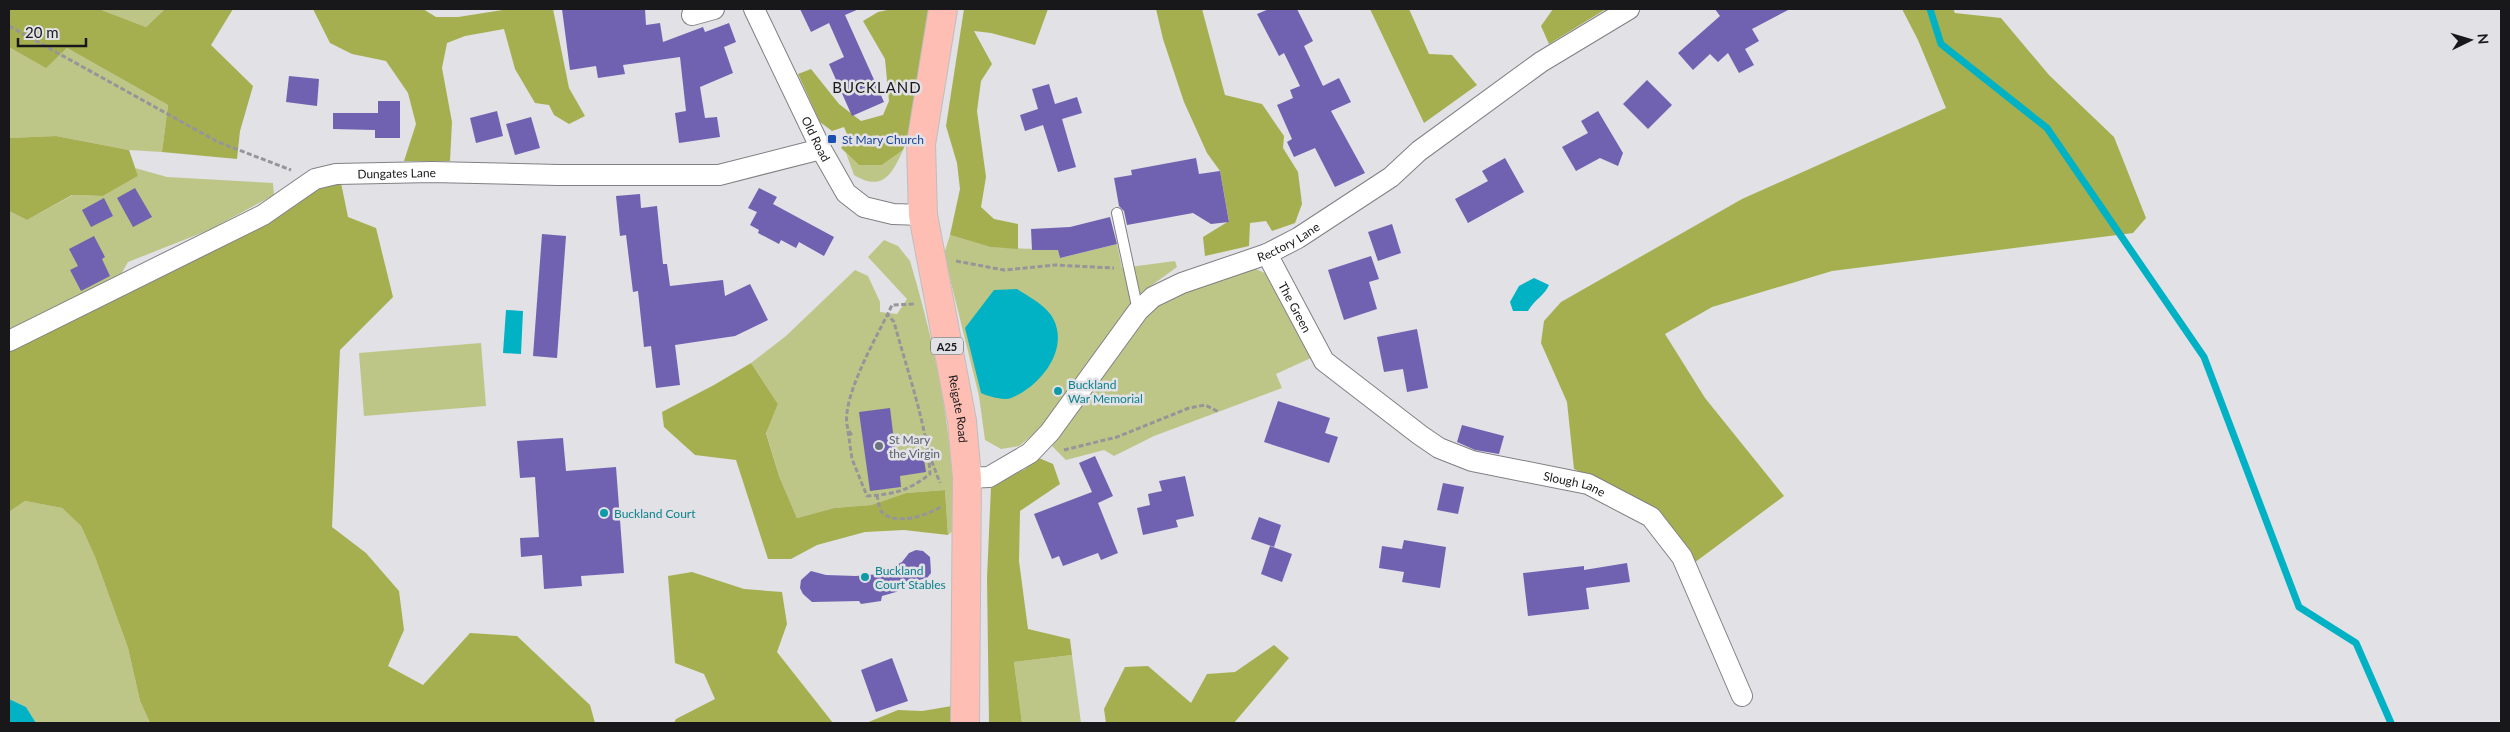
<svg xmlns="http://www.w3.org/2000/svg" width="2510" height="732" font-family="Lato,sans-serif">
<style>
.green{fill:#bec687}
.forest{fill:#a6af50}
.water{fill:#01b2c5}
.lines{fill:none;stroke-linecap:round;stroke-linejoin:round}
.stream{stroke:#01b2c5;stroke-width:7}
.building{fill:#7062b1}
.lane-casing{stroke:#818085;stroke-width:12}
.street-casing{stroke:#818085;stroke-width:22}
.primary-casing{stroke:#bebebf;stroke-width:30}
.path{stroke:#96969a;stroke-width:3;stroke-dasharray:5 2.5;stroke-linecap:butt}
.lane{stroke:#fff;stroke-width:10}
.street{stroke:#fff;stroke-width:20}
.primary{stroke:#febeb4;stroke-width:28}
.transit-dot{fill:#1a4fb4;stroke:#e1e1e6;stroke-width:2}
.culture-dot{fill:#0f9aa8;stroke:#e1e1e6;stroke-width:2}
.worship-dot{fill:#6b7280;stroke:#e1e1e6;stroke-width:2}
.labels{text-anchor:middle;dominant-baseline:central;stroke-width:5;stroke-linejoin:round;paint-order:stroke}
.shield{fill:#e1e1e6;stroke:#545457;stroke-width:1}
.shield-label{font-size:11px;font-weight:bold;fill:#18181a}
.street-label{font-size:12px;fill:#18181a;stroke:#e1e1e6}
.transit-label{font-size:12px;fill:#164399;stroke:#e1e1e6;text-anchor:start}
.culture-label{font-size:12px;fill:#0d838f;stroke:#e1e1e6;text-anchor:start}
.worship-label{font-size:12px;fill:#5b616d;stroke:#e1e1e6;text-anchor:start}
.quarter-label{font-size:15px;letter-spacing:1px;fill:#18181a;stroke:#e1e1e6}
</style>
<rect width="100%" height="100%" fill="#e1e1e6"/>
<g class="green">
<path d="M99,9h66l-19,18z"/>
<path d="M9,47l37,20 21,-19 101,57 -6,47 -33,-2 -73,-14 -47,2z"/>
<path d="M903,150c-11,25 -21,42 -49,25l-8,-22 13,12h23z"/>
<path d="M135,168l32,9 106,6 1,12 -65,35 -81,32 -8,14 -111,54v-119l18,9 46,-25 30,1 35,-20z"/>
<path d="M950,235l40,12 68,3 2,8 57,-14 5,24 53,-7 2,6 -36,26 -58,75 -28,45 -17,18 -19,15 -18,3 -16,-9 -6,-44 -35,-142z"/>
<path d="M884,240l14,6 12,15c26,87 45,179 44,269l-6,5 -3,-45 -39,3 -35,12 -37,3 -37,10 -18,-42 -13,-44 12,-28 -27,-41 35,-27 69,-66 13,6 12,26v10l17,2 10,-15 -39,-42z"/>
<path d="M1251,267l14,6 48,84 -37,17 6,14 -128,48 -40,20 -10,-6 -38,10 -14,-14 89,-123 16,-18 29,-18z"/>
<path d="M481,343l5,63 -122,10 -5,-63z"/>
<path d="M25,501l37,7 19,18 14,31 33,91 12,53 10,22h-114l-10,-16 -17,-8v-187z"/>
<path d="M1072,655l9,68h-59l-8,-61z"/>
</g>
<g class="forest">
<path d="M9,9h90l47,18 19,-18h68l-22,36 42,41 -13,45 -3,28 -75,-7 6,-47 -101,-57 -21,20 -37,-21z"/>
<path d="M313,9h110l13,8h22l51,-8h44l16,79 16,28 -16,8 -15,-9 -5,-10 -14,-2 -20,-34 -11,-40 -39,7 -18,7 -5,25 10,54 -2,39h-46l12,-37 -8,-31 -22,-32 -34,-7 -22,-11z"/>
<path d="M892,9h40l-20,118 -9,23 -21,15h-23l-18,-17 8,-9 -5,-12 -12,4 -12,-9 -22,-48 13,-5 28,35 22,17 22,-6 6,-14 -4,-42 -22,-38 15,-9z"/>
<path d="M964,9h84l-13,36 -44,-12 -17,-2 18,33 -11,17 -4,30 9,66 -5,30 13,12 24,5v25l-28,-2 -40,-12 10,-46 -3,-26 -11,-37z"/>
<path d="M1156,9h46l23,86 37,9 22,32 -1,12 15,24 4,32 -7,19 -23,8 -6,-10 -16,2 -1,23 -44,10 -2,-19 26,-16 -9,-50 -13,-18 -23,-51 -21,-63z"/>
<path d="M1370,9h39l20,45 23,1 25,30 -53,38z"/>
<path d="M1553,9h53l-57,35 -8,-18z"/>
<path d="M1902,9h51l2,4 46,5 48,57 65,62 32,81 -13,15 -301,38 -120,36 -47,27 40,64 79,98 -90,67 -39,-56 -81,-38 -7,-67 -26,-59 3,-22 17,-19 181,-103 204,-91 -28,-68z"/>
<path d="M56,136l73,14 9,26 -35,20 -31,-1 -45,25 -18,-9v-73z"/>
<path d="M341,183l7,34 28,11 17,69 -53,53 -8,177 34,26 33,38 5,39 -16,36 35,19 47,-52 47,3 73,69 5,18h-445l-10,-22 -12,-53 -33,-91 -14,-31 -19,-18 -37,-7 -16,11v-164l305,-161z"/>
<path d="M751,363l27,41 -12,29 13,43 18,42 37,-10 37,-3 35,-12 39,-3 3,45 -44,-5 -39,2 -48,13 -26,14h-23l-32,-99 -41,-5 -31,-28 -2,-15 52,-27z"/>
<path d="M1039,458l14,6 7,20 -40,27 -1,50 9,68 42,10 2,16 -58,7 8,61h-33l-2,-145 4,-91 34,-18z"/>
<path d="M692,572l52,17 38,3 5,32 -10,28 56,71h-159l2,-4 39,-20 -11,-25 -29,-11 -7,-87z"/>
<path d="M1274,645l15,13 -55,65h-128l-2,-14 21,-42 23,-1 43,37 16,-29 28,-2z"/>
<path d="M952,706l-1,17h-85l32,-13 24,1z"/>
</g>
<g class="water">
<path d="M1534,278l15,7c-4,10 -15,15 -21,26h-15l-3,-9 9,-16z"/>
<path d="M1017,289c11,7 26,15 34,26 21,32 -10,71 -40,83 -8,3 -23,-2 -30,-5l-16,-65 29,-38z"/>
<path d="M506,310l17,1 -2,43 -18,-1z"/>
<path d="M9,699l17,8 10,16h-27z"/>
</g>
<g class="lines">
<path class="stream" d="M1930,9l11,35 106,84 157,229 95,250 57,36 35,80"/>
</g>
<g class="building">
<path d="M562,9h83l1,16 14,-2 3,19 40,-15 2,5 24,-9 7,19 -12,5 9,26 -33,14 5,31 12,-1 3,20 -41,6 -4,-30 11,-2 -6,-54 -57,8 2,9 -27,4 -2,-12 -26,4z"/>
<path d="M800,9h59l-14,6 39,87 -32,14 -23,-52 15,-7 -15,-34 -18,9z"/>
<path d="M1269,9h28l16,32 -9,5 19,40 16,-8 12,24 -20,9 34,62 -30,14 -20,-39 -21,9 -7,-15 5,-3 -15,-34 16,-7 -3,-8 10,-4 -16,-33 -5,3 -22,-42z"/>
<path d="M1715,9h75l-38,20 7,12 -14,8 9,16 -15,8 -11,-20 -10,9 -8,-8 -17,16 -15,-17 42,-37z"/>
<path d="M289,76l30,3 -2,27 -31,-4z"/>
<path d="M1647,80l25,25 -24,24 -25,-25z"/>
<path d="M1049,84l6,20 22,-7 5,16 -20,6 14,48 -18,5 -15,-47 -18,6 -5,-16 18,-6 -6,-20z"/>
<path d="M378,101h22v37h-25v-8l-42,-1v-16h45z"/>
<path d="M497,111l6,25 -27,7 -6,-25z"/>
<path d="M1598,111l25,42 -5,13 -18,-8 -24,13 -14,-24 26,-14 -7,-12z"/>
<path d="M531,117l9,31 -25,7 -9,-31z"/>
<path d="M1196,158l3,16 21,-3 9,51 -18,2 -18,-11 -66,12 -3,-14 -5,-5 -5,-28 18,-3 -1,-5z"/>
<path d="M1505,158l19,34 -56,31 -13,-24 33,-18 -6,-10z"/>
<path d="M135,188l17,29 -19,10 -16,-29z"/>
<path d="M759,188l18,9 -4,7 61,33 -10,19 -25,-14 -3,6 -15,-8 -2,4 -21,-11 1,-3 -9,-5 7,-13 -9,-4z"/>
<path d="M640,194l1,14 16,-2 6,58h4l3,22 53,-6 2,16 25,-12 18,36 -33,16 -60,9 5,40 -24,3 -5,-42 -7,1 -6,-56 -5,1 -7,-57 -6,1 -4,-40z"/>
<path d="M104,198l9,18 -22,11 -9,-17z"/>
<path d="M1110,217l7,27 -57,14 -2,-8h-26l-1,-21 39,-2z"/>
<path d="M1392,224l9,29 -23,8 -10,-29z"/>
<path d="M542,234l24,2 -9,122 -24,-2z"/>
<path d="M94,236l11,21 -3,2 8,17 -29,15 -11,-21 8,-4 -9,-17z"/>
<path d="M1371,256l8,23 -10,3 8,27 -33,11 -16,-50z"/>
<path d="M1417,329l11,59 -21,4 -4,-23 -19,3 -7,-35z"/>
<path d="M1278,401l52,17 -5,15 13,4 -9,26 -65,-21z"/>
<path d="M890,408l6,49 27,-4 3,19 -26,4 1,11 -31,4 -11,-79z"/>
<path d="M1462,425l42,11 -5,18 -24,-4 -18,-8z"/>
<path d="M563,438l3,33 50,-4 8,106 -43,3 1,10 -38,3 -2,-34 -21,2 -1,-19 19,-1 -4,-60 -15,1 -3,-37z"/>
<path d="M1095,456l18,40 -15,7 20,50 -17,7 -3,-7 -35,13 -4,-10 -7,3 -18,-45 58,-22 -13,-29z"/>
<path d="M1185,476l9,40 -18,4 2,7 -35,8 -6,-27 13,-3 -2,-11 14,-3 -3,-10z"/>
<path d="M1443,483l21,4 -6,27 -21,-4z"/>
<path d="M1259,517l22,8 -7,22 -23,-8z"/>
<path d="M1404,540l42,7 -6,41 -38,-6 2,-10 -25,-4 3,-22 20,3z"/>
<path d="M1270,546l22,8 -10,28 -21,-8z"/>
<path d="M916,550l7,1 7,6 1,16 -4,5 -12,3 -19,11 -14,4 -1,5 -20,3 -2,-3 -47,1 -9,-8 -3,-6 1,-8 10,-9 15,4 30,1 24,-2 22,-12 7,-9z"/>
<path d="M1627,563l3,19 -44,6 3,21 -61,7 -5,-43 61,-7v4z"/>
<path d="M892,658l16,43 -32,11 -15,-42z"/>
</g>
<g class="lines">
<g class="lane-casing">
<path id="lane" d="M1117,213l21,98"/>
</g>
<g class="street-casing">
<g id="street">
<path id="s1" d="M754,9l67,140 25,44 18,14 29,7 30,1"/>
<path d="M692,15l22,-6"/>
<path id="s2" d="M1267,254l57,107 96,74 19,13 33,13 116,23 63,33 31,40 60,139"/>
<path id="s3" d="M9,341l254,-126 52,-36 21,-5 96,-2 126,3h161l102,-26"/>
<path id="s4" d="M967,478l22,-1 41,-24 20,-21 88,-121 15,-14 29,-14 85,-29 31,-16 93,-61 28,-26 122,-89 88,-53"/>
</g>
</g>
<g class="primary-casing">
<g id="primary">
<path id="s5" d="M943,9l-22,135 2,71 39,206 5,57 -2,245"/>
</g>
</g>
<g class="path">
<path d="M9,26l209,116 73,28"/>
<path d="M956,261l48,9 51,-5 59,3"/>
<path d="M848,431l4,28 15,37c27,-2 41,-5 63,-22 -2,-46 -24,-107 -36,-152l-6,-7"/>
<path d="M852,435c-22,-21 29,-105 40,-130l23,-1"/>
<path d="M1064,450l53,-13 72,-29 16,-3 14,7"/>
<path d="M929,454l11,29"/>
<path d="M877,495c1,5 2,12 4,16 13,16 48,4 61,-5"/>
</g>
<use href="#lane" class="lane"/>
<use href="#street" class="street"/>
<use href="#primary" class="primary"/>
</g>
<rect class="transit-dot" x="827" y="134" width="10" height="10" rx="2.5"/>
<g class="culture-dot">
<circle cx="1058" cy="391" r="5"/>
<circle cx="604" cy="513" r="5"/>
<circle cx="865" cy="577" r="5"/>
</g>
<circle class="worship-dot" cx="879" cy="446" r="5"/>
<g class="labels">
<rect class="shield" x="931" y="337.5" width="32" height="17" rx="4"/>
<g class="shield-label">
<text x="947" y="346">A25</text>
</g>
<g class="street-label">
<text stroke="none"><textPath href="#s1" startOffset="144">Old Road</textPath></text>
<text stroke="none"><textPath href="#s3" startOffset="429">Dungates Lane</textPath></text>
<text stroke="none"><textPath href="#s4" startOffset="415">Rectory Lane</textPath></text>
<text stroke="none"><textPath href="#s2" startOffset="60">The Green</textPath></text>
<text stroke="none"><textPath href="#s5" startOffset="405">Reigate Road</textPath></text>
<text stroke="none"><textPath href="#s2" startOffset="406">Slough Lane</textPath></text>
</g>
<g class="transit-label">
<text x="842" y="139">St Mary Church</text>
</g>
<g class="culture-label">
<text x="1068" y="384">Buckland<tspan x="1068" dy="14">War Memorial</tspan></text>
<text x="614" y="513">Buckland Court</text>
<text x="875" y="570">Buckland<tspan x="875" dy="14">Court Stables</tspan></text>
</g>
<g class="worship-label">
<text x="889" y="439">St Mary<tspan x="889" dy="14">the Virgin</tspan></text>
</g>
<g class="quarter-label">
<text x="877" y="87">BUCKLAND</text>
</g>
</g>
<rect width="2510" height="732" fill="none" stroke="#18181a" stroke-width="20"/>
<g transform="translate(2470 40) rotate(85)" stroke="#e1e1e6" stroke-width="4" paint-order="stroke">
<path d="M0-4L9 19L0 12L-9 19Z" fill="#18181a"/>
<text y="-8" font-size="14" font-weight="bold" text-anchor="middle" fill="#18181a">N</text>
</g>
<path d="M18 38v8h68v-8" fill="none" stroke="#18181a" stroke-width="2.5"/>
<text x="25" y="38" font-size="15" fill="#18181a" stroke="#e1e1e6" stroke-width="4" paint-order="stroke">20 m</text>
</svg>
